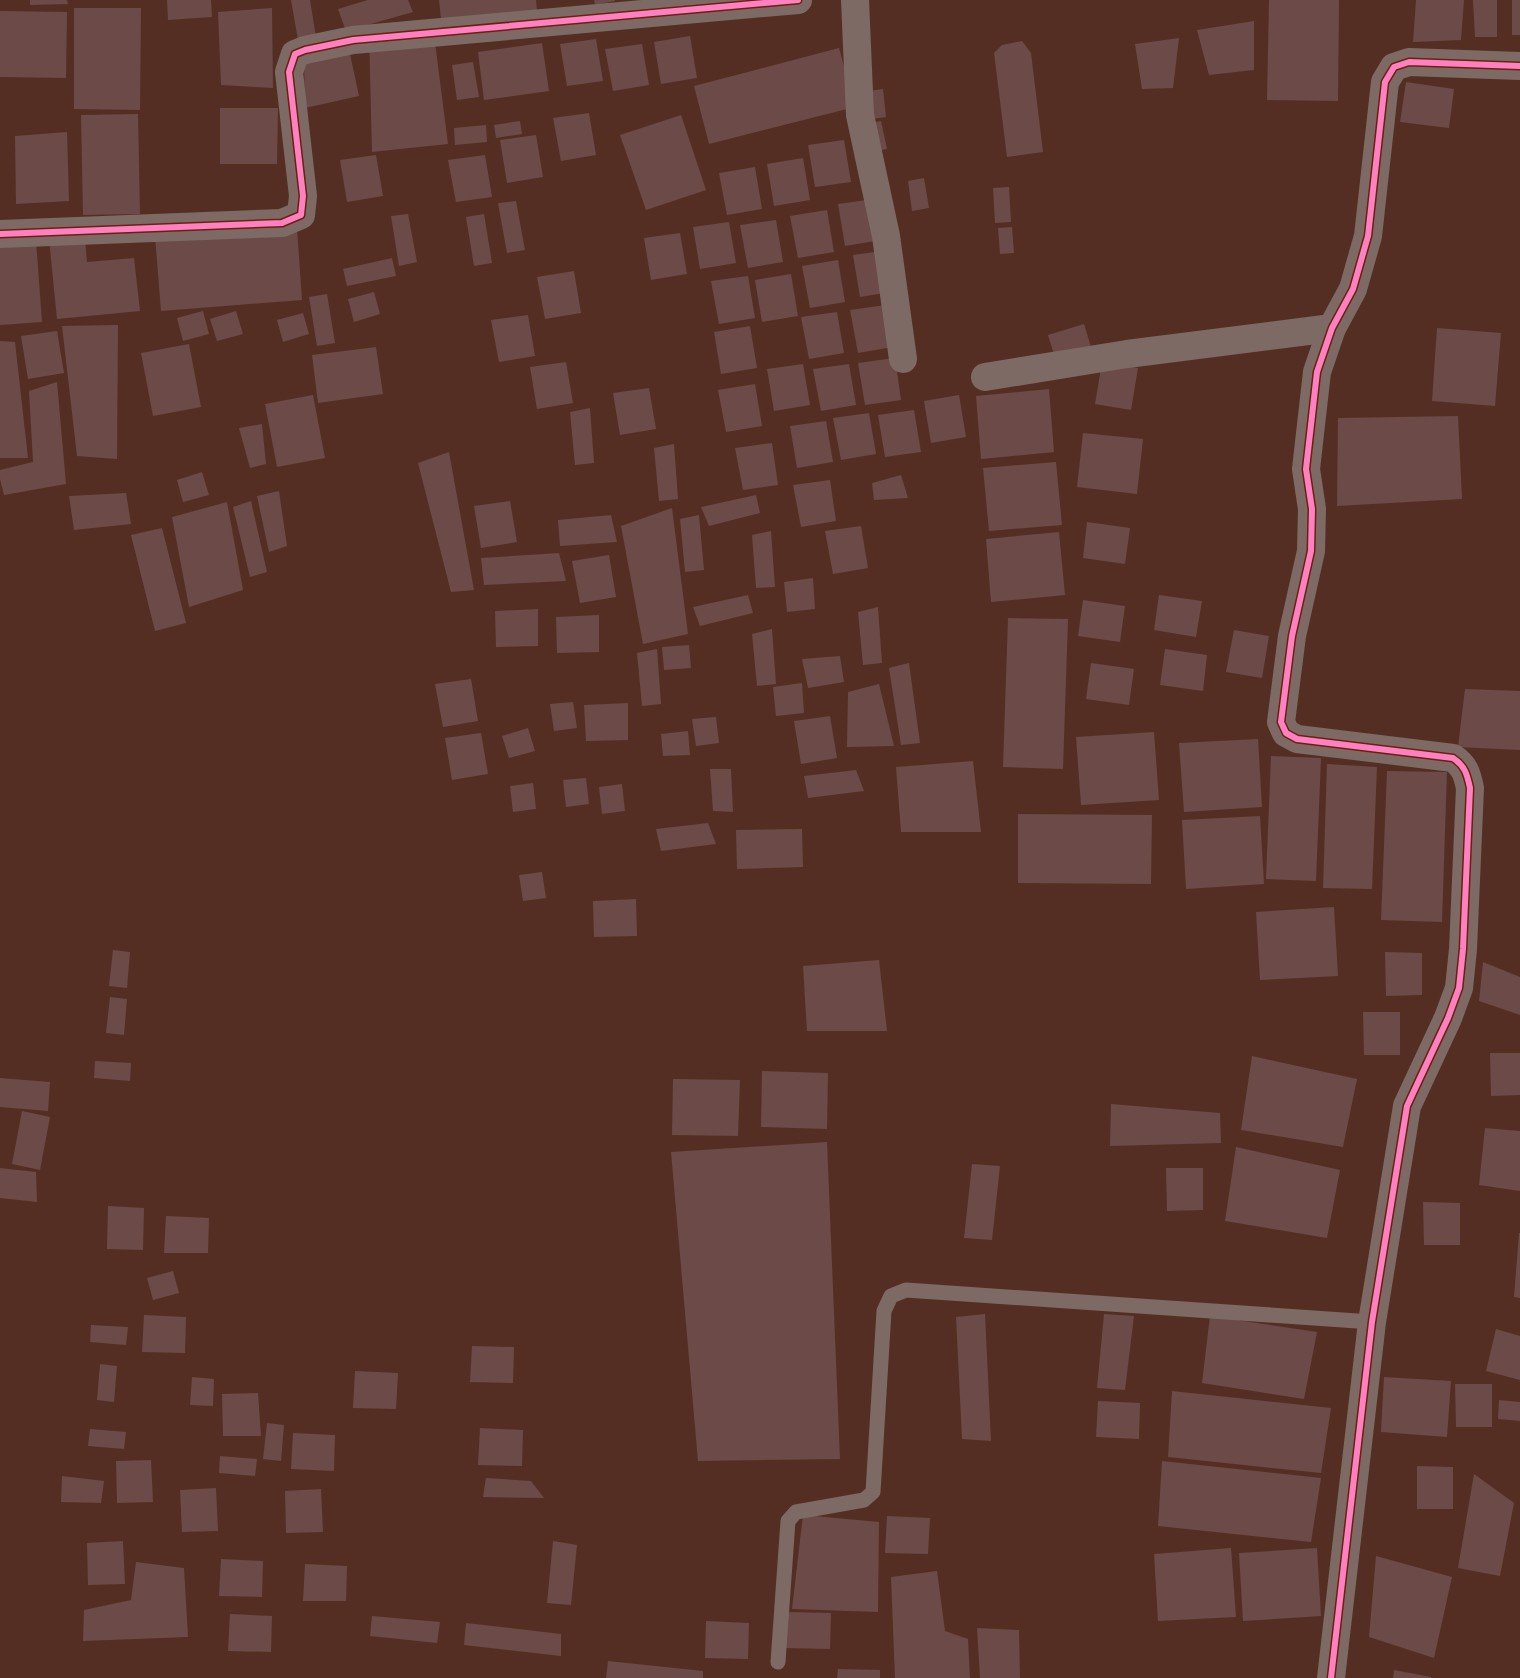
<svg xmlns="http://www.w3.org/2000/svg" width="1520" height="1678" font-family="Helvetica,sans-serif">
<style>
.building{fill:#6c4a47}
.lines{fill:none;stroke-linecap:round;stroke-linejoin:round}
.service{stroke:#7e6a65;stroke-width:15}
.minor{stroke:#7e6a65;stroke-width:28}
.cycleway-casing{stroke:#6a220e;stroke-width:9}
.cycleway{stroke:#ff80c0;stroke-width:6}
</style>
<rect width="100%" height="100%" fill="#552e23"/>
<g class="building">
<path d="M30,0h37l1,4 -38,1z"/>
<path d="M167,0h44l1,17 -44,3z"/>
<path d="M291,0h19l6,37 -18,3z"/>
<path d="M368,0h40l5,12 -67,19 -8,-22z"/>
<path d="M439,0h97l1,11 -96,8z"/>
<path d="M594,0h21v1l-20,4z"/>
<path d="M1269,0h70l-1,101 -71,-1z"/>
<path d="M1416,0h48l-3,40 -48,2z"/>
<path d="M1473,0h24v37h-22z"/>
<rect x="1512" y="0" width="8" height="35"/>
<path d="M74,8h67l-1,102 -66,-1z"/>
<path d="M272,8l1,80 -52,-3 -3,-73z"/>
<path d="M0,11l67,1 -1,66 -66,-1z"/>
<path d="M432,19l16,125 -76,8 -3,-121z"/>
<path d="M1254,21v49l-45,5 -12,-45z"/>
<path d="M690,36l7,42 -36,6 -7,-42z"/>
<path d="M1179,38l-6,50 -31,1 -7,-45z"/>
<path d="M596,39l7,42 -36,5 -7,-42z"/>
<path d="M1022,41l9,12 12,99 -36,5 -13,-104 8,-8z"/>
<path d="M542,43l7,48 -65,9 -6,-48z"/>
<path d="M642,44l7,41 -36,6 -8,-42z"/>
<path d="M839,48l16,59 -146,37 -15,-58z"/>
<path d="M349,49l10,47 -54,12 -1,-52z"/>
<path d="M473,62l6,35 -22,3 -5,-35z"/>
<path d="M1406,82l48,7 -5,39 -49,-6z"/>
<path d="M883,89l3,28 -21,3 -4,-28z"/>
<path d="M220,108h58l-1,56h-57z"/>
<path d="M589,113l7,42 -35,6 -8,-43z"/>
<path d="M138,114l2,100 -57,1 -2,-100z"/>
<path d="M681,115l25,75 -60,20 -26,-75z"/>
<path d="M520,121l2,13 -26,4 -2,-13z"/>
<path d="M881,121l6,28 -14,3 -7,-28z"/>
<path d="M486,125l1,17 -32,3 -1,-17z"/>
<path d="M67,132l2,69 -53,3 -1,-68z"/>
<path d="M536,135l7,42 -36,6 -7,-43z"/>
<path d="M844,140l7,42 -36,5 -7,-42z"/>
<path d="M376,155l7,41 -36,6 -7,-42z"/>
<path d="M485,155l7,42 -36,5 -8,-42z"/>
<path d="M803,158l7,42 -36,6 -7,-42z"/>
<path d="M755,167l7,42 -35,6 -8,-42z"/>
<path d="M924,178l5,30 -17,3 -4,-30z"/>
<path d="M1009,187l2,35 -16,1 -2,-35z"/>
<path d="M874,199l7,41 -36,6 -7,-42z"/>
<path d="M516,201l9,49 -18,3 -9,-50z"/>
<path d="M827,210l7,42 -36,6 -8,-42z"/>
<path d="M296,214l6,86 -141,11 -7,-87z"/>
<path d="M408,214l9,48 -18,4 -8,-50z"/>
<path d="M484,214l8,49 -18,3 -8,-49z"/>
<path d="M776,220l7,42 -35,6 -8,-43z"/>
<path d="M729,222l7,41 -36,6 -7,-42z"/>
<path d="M84,226l3,36 47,-4 6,53 -83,8 -9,-90z"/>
<path d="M35,227l7,95 -42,3v-96z"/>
<path d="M1012,227l2,26 -14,1 -2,-26z"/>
<path d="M680,233l7,41 -36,6 -7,-42z"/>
<path d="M889,250l7,41 -36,6 -7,-42z"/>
<path d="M392,258l4,18 -49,10 -4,-17z"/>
<path d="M838,260l7,42 -35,6 -8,-42z"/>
<path d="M574,271l7,42 -36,6 -8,-42z"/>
<path d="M791,274l7,42 -36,6 -7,-42z"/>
<path d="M748,276l7,42 -36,6 -8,-43z"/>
<path d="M374,292l6,22 -26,8 -6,-23z"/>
<path d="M327,294l8,49 -18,3 -8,-49z"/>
<path d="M886,305l7,42 -35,6 -8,-43z"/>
<path d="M203,311l6,23 -26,7 -6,-23z"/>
<path d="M236,311l7,23 -26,7 -7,-22z"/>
<path d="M837,312l7,41 -35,6 -8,-42z"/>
<path d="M303,313l6,21 -26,8 -6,-22z"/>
<path d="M528,315l7,41 -36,6 -8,-42z"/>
<path d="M1084,324l7,23 -36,11 -7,-23z"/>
<path d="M118,325l-1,134 -40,-3 -15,-130z"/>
<path d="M750,326l7,42 -36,6 -7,-42z"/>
<path d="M1437,328l64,5 -6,73 -63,-5z"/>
<path d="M57,331l7,42 -36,6 -7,-43z"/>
<path d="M0,341l15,1 13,116h-28z"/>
<path d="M189,344l12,63 -48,9 -12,-63z"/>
<path d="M376,347l7,47 -65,9 -6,-48z"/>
<path d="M895,358l6,42 -36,5 -7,-42z"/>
<path d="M566,362l7,41 -36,6 -7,-42z"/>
<path d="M1102,362l36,6 -7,42 -36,-6z"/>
<path d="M803,364l7,41 -36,6 -7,-42z"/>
<path d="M849,364l7,41 -35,6 -8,-42z"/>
<path d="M57,382l9,102 -62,11 -4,-16v-9l33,-8 -4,-71z"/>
<path d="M755,384l7,42 -36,6 -8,-42z"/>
<path d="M649,388l7,41 -36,6 -7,-42z"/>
<path d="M1049,389l5,63 -73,7 -5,-63z"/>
<path d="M313,395l12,63 -48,9 -12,-63z"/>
<path d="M959,395l7,42 -35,6 -7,-42z"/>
<path d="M590,408l4,55 -19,2 -5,-53z"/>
<path d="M914,410l7,42 -36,5 -7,-42z"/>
<path d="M869,413l7,41 -35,6 -8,-42z"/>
<path d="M1458,416l4,83 -125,7 1,-88z"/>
<path d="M826,421l7,41 -36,6 -7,-42z"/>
<path d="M262,424l4,40 -16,4 -11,-40z"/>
<path d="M1083,433l60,6 -6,55 -60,-7z"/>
<path d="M772,443l6,42 -35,5 -8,-42z"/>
<path d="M674,444l4,55 -19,2 -5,-53z"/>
<path d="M449,452l25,138 -23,2 -33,-129z"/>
<path d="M1056,462l6,63 -73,6 -6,-63z"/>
<path d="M202,472l7,23 -26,7 -6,-22z"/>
<path d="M901,475l7,23 -34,2 -2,-17z"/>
<path d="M830,480l6,41 -35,6 -8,-42z"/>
<path d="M279,491l8,55 -18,6 -12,-56z"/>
<path d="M126,493l5,31 -57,6 -5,-34z"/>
<path d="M756,495l4,18 -51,13 -8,-19z"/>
<path d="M251,501l16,71 -17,5 -17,-70z"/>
<path d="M510,501l7,41 -36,6 -7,-42z"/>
<path d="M227,502l16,88 -54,17 -17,-90z"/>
<path d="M672,508l16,126 -45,10 -22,-118z"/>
<path d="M611,515l6,27 -57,4 -2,-26z"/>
<path d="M699,515l5,55 -19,2 -5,-53z"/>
<path d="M1087,522l43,6 -5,36 -42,-6z"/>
<path d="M861,526l7,42 -35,6 -8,-43z"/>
<path d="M162,528l24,95 -31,8 -24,-96z"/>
<path d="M771,531l4,56 -19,1 -4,-53z"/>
<path d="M1059,532l6,63 -74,7 -5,-63z"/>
<path d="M559,553l7,28 -82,4 -3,-27z"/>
<path d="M609,555l7,42 -36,6 -8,-42z"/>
<path d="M813,578l2,31 -28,3 -3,-30z"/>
<path d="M748,595l5,18 -53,13 -7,-19z"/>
<path d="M1159,595l43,6 -6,36 -42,-7z"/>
<path d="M1083,600l42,6 -5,36 -42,-6z"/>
<path d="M878,607l4,56 -19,2 -5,-53z"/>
<path d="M538,609v37l-42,1 -1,-36z"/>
<path d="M599,615v37l-42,1 -1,-36z"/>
<path d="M1008,618l60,1 -5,150 -60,-2z"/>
<path d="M772,629l4,55 -19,2 -5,-52z"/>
<path d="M1234,630l35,6 -7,42 -36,-6z"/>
<path d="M689,645l2,23 -27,2 -2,-23z"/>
<path d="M657,649l4,55 -19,2 -5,-53z"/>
<path d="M1165,649l42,6 -4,36 -43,-6z"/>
<path d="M840,656l4,26 -36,6 -6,-29z"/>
<path d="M909,663l11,80 -19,2 -12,-77z"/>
<path d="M1091,663l43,6 -5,36 -43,-6z"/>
<path d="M471,679l7,42 -35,6 -8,-43z"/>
<path d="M802,683l2,30 -28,3 -3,-29z"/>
<path d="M879,684l15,62 -47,1 1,-55z"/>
<path d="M1465,689l55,2v59l-62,-3z"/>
<path d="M573,702l4,26 -23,3 -4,-27z"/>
<path d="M628,703v37l-42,1 -2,-36z"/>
<path d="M830,716l7,42 -36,6 -7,-43z"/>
<path d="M716,717l3,26 -23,3 -4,-27z"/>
<path d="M528,728l7,23 -26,7 -7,-22z"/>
<path d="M688,731l2,24 -27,1 -2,-22z"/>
<path d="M1154,732l5,68 -78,5 -5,-68z"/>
<path d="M481,733l7,41 -36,6 -7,-42z"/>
<path d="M1258,739l4,68 -78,5 -5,-69z"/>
<path d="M1271,756l50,2 -5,123 -50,-2z"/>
<path d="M973,761l8,71h-80l-5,-65z"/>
<path d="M1327,764l50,3 -5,122 -49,-1z"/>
<path d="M710,769h21l2,43 -20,-1z"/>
<path d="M856,770l8,21 -56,7 -4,-22z"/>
<path d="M1387,771l60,1 -5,150 -61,-2z"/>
<path d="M586,778l3,26 -23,3 -3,-27z"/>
<path d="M533,783l3,26 -23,3 -3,-26z"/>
<path d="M622,784l3,27 -23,3 -3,-27z"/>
<path d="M1018,814l134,1 -1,69 -133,-1z"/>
<path d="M1260,816l4,68 -78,5 -4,-69z"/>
<path d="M708,823l8,21 -55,7 -5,-22z"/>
<path d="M802,829l1,38 -66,2 -1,-39z"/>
<path d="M542,872l4,26 -23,3 -4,-26z"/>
<path d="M636,899l1,37 -43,1 -1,-36z"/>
<path d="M1334,907l4,69 -78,4 -4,-68z"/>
<path d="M113,950l17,2 -3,36 -18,-2z"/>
<path d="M1385,952l37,1v42l-36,1z"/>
<path d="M879,960l8,71h-80l-4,-65z"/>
<path d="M1483,962l37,15v38l-41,-14z"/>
<path d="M110,997l17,2 -3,36 -18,-2z"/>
<path d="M1363,1012h37v43h-36z"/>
<path d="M1490,1053h30v42l-29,1z"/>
<path d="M1252,1056l105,23 -14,68 -102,-17z"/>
<path d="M95,1061l36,2 -1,18 -36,-3z"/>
<path d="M762,1071l66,2 -1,56 -66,-2z"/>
<path d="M0,1078l50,4 -2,29 -48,-4z"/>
<path d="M673,1079l67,1 -2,56 -66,-1z"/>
<path d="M1111,1104l109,9 1,30 -111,3z"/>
<path d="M22,1111l28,6 -10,53 -28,-6z"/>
<path d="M1485,1128l35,3v60l-41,-6z"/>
<path d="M827,1142l13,317 -142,2 -27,-309z"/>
<path d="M1236,1147l104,23 -13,68 -102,-17z"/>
<path d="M972,1164l28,2 -8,74 -28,-2z"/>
<path d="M0,1168l36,4 1,30 -37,-4z"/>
<path d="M1166,1168h37v42l-36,1z"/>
<path d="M1423,1202l37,1v42h-36z"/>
<path d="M108,1206l36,2 -1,42 -36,-1z"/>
<path d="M166,1216l43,2 -1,35h-44z"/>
<path d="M1519,1233h1v65l-6,-1z"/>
<path d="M173,1271l6,22 -26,7 -6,-22z"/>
<path d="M985,1314l6,127 -29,-2 -6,-122z"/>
<path d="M1104,1314l30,2 -9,74 -28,-2z"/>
<path d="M144,1315l42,2 -1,36 -43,-1z"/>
<path d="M1210,1316l107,16 -13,67 -102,-16z"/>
<path d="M91,1325l37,2 -2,18 -36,-3z"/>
<path d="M1496,1329l24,7v44l-34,-9z"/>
<path d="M472,1346l42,1 -1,36 -43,-1z"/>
<path d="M100,1364l17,2 -3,36 -17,-2z"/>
<path d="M355,1371l43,2 -2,36 -43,-1z"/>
<path d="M192,1377l22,2 -1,27 -23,-1z"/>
<path d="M1384,1377l67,4 -4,56 -66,-5z"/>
<path d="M1455,1384h37v43h-36z"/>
<path d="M1172,1391l159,17 -10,65 -153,-16z"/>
<path d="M258,1393l3,43h-38l-1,-42z"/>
<path d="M1499,1400l21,2v19l-22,-2z"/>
<path d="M1098,1401l42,2 -1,36 -43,-2z"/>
<path d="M267,1423l17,2 -3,36 -18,-2z"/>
<path d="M480,1428l43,2 -1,36 -44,-1z"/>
<path d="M90,1429l36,3 -2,17 -36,-3z"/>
<path d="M293,1433l42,2 -1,36 -43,-2z"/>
<path d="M220,1456l37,3 -2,17 -36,-3z"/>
<path d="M151,1460l2,42 -36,1 -1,-42z"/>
<path d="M1162,1461l159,17 -10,64 -153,-16z"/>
<path d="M1417,1466l36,1v42h-36z"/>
<path d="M1474,1474l40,29 -14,73 -42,-8z"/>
<path d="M62,1476l42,5 -3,22 -40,-1z"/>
<path d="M486,1478l45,3 13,17 -61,-1z"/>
<path d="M216,1488l2,43 -36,1 -2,-42z"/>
<path d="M321,1489l2,43 -37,1 -1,-42z"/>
<path d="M803,1515l76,7 -1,90 -86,-3z"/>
<path d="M887,1516l43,2 -2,36 -43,-1z"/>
<path d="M123,1541l2,43 -37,1 -1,-42z"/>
<path d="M553,1541l24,4 -6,60 -24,-2z"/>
<path d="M1231,1548l5,69 -78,4 -4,-67z"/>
<path d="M1317,1548l4,68 -78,5 -4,-68z"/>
<path d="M1376,1556l76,21 -18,81 -65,-21z"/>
<path d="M221,1559l42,2 -1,36 -43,-1z"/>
<path d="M136,1562l48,6 4,69 -105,4 1,-31 47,-10z"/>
<path d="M305,1564l42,2 -1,35h-43z"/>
<path d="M937,1571l8,60 23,8 2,39h-75l-4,-101z"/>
<path d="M788,1612l43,1 -1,36 -44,-1z"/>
<path d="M230,1614l42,2 -1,36 -43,-1z"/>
<path d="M372,1616l68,6 -3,21 -67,-7z"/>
<path d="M706,1621l43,2 -1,36 -43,-1z"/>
<path d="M466,1623l95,11v22l-97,-11z"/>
<path d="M977,1628l42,2 1,48h-40z"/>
<path d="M608,1661l95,10v7h-97z"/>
<path d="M838,1669l42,1v8h-43z"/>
<path d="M1394,1670l37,7v1h-38z"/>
</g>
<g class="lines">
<path class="service" d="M778,1662l10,-141 8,-9 68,-12 9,-8 11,-181 7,-15 15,-6 466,32"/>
<g class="minor">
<path d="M855,0l5,115 26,121 17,123"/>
<path d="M0,234l282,-11 19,-8 2,-19 -14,-124 6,-18 10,-4 48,-10 445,-40"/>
<path d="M985,377l142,-23 205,-26"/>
<path d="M1331,1678l41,-356 35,-216 41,-88 11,-30 4,-39 7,-161c-3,-14 -5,-22 -17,-30l-156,-19 -11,-6 -5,-11 11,-86 19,-85 1,-42 -6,-40 11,-97 15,-44 21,-39 15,-53 17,-154 9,-15 15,-5 111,4"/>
</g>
<g class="cycleway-casing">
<g id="cycleway">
<path d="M0,234l282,-11 19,-8 2,-19 -14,-124 6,-18 10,-4 48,-10 445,-40"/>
<path d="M1331,1678l41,-356 35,-216 41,-88 11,-30 4,-39 7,-161c-3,-14 -5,-22 -17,-30l-156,-19 -11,-6 -5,-11 11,-86 19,-85 1,-42 -6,-40 11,-97 15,-44 21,-39 15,-53 17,-154 9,-15 15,-5 111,4"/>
</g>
</g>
<use href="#cycleway" class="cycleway"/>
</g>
</svg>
